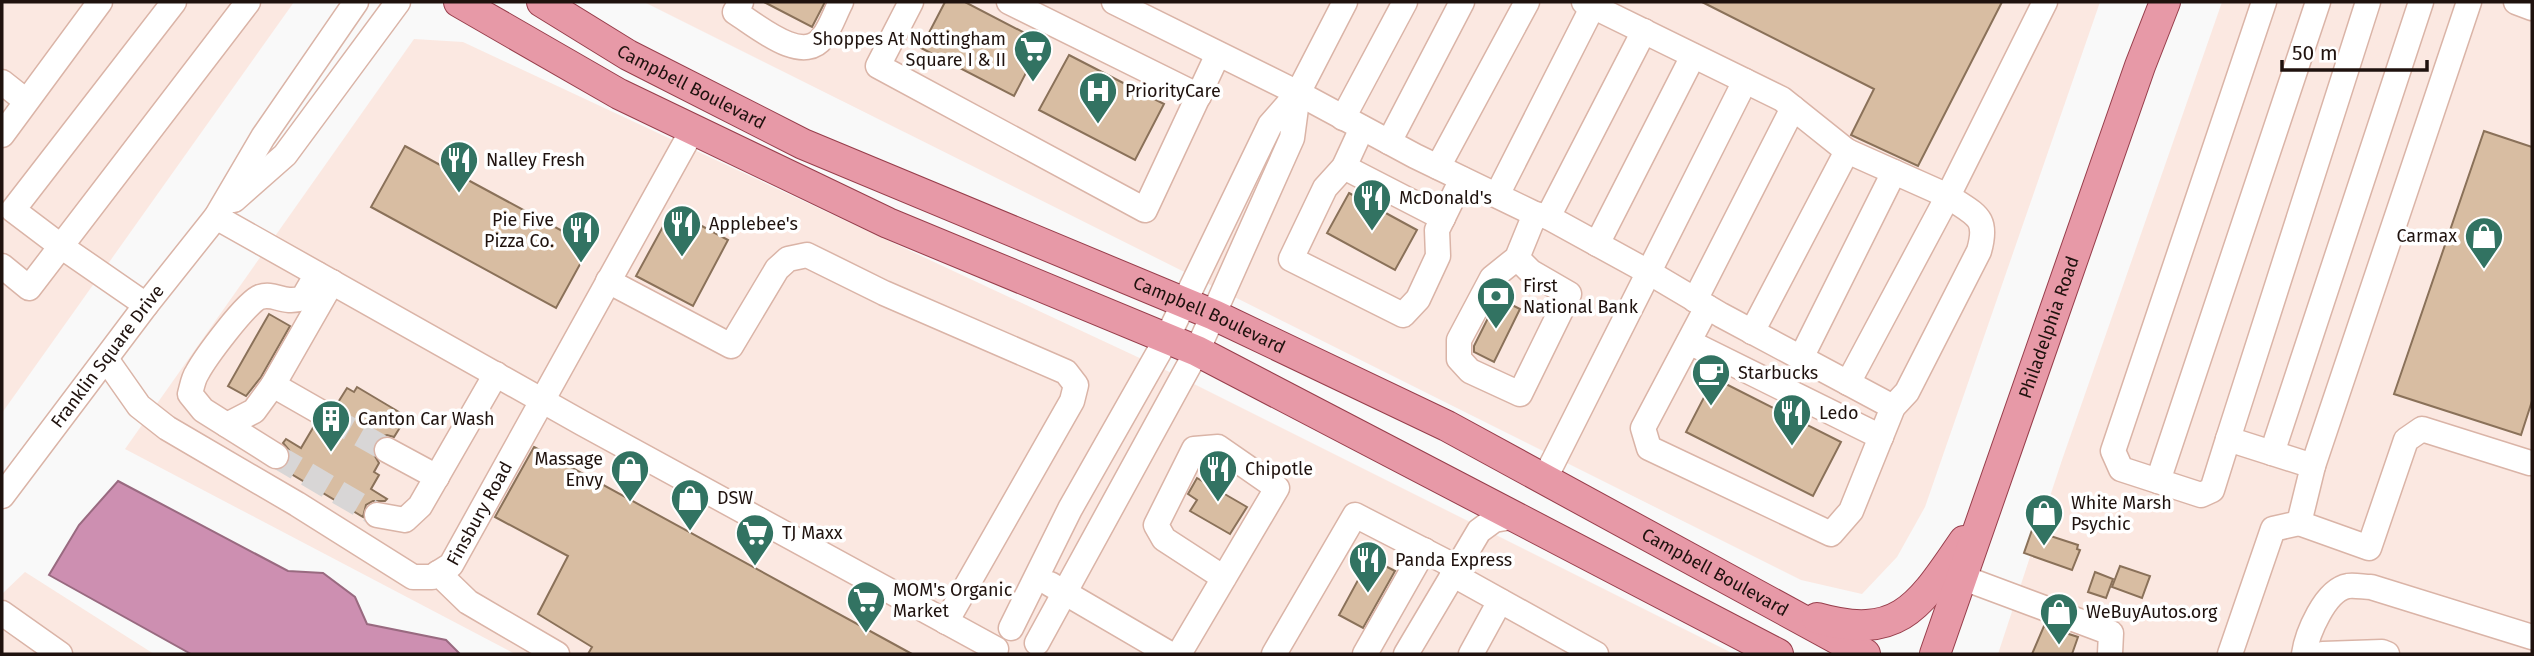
<svg xmlns="http://www.w3.org/2000/svg" width="2534" height="656" font-family="'Fira Sans',sans-serif">
<style>
.built{fill:#fbe8e1}
.water{fill:#cd8fb1;stroke:#996a80;stroke-width:2}
.building{fill:#d8bda2;stroke:#8a7159;stroke-width:2}
.lines{fill:none;stroke-linecap:round;stroke-linejoin:round}
.minor-tunnel{stroke:#d8d6d6;stroke-width:24;stroke-dasharray:24 12;stroke-linecap:butt}
.minor-casing{stroke:#dab4a7;stroke-width:27}
.major-casing{stroke:#973e4b;stroke-width:32}
.minor{stroke:#fff;stroke-width:24}
.major{stroke:#e799a7;stroke-width:30}
.labels{text-anchor:middle;dominant-baseline:central;stroke-width:7;stroke-linejoin:round;paint-order:stroke}
.poi-label{font-size:18px;fill:#1f120e;stroke:#fff;text-anchor:start}
.street-label{font-size:18px;fill:#1f120e;stroke:#fff}
</style>
<rect width="100%" height="100%" fill="#f9f9f9"/>
<g class="built">
<path d="M2,2h292l-292,411z"/>
<path d="M644,2h1456l-175,505 -28,50 -35,37 -61,-14z"/>
<path d="M2222,2h310v652h-534l64,-194z"/>
<path d="M414,39l49,3 713,333 558,279h-1219l-390,-205z"/>
<path d="M25,572l129,82h-152v-60z"/>
</g>
<path class="water" d="M118,481l170,90 35,2 32,24 12,27 79,16 14,14h-269l-142,-79 30,-50z"/>
<g class="building">
<path d="M764,2h61l-13,25z"/>
<path d="M945,2h20l77,40 -28,54 -93,-48z"/>
<path d="M1702,2h300l-84,164 -67,-31 23,-46z"/>
<path d="M1069,55l95,49 -29,56 -96,-50z"/>
<path d="M2484,131l48,16v254l-11,34 -127,-41z"/>
<path d="M405,146l185,100 -34,62 -185,-101z"/>
<path d="M1349,193l68,37 -22,40 -68,-37z"/>
<path d="M672,210l56,30 -35,66 -57,-30z"/>
<path d="M1498,298l22,11 -26,53 -20,-10v-6z"/>
<path d="M269,314l21,12 -29,51 -15,19 -18,-10z"/>
<path d="M1714,378l127,64 -28,54 -127,-64z"/>
<path d="M357,387l42,25 -3,5 8,4 -10,16 -7,-2 -7,2 -6,7 -2,7 7,12 -5,9 5,3 -8,14 16,10 -2,2h-12l-7,4 -3,12 -80,-48 5,-5 3,-7 -2,-7 -6,-7 3,-4 15,9 13,-22 14,6 9,-3 5,-5 2,-8 -7,-12 10,-16 7,4z"/>
<path d="M534,447l378,207h-324l4,-7 -54,-33 30,-58 -73,-39z"/>
<path d="M1197,478l50,29 -17,27 -40,-23 7,-11 -9,-6z"/>
<path d="M2032,530l46,15 -1,4 3,1 -8,20 -48,-17z"/>
<path d="M1370,558l25,13 -32,57 -24,-13z"/>
<path d="M2120,566l30,10 -8,22 -30,-11z"/>
<path d="M2095,572l18,7 -7,19 -18,-6z"/>
<path d="M2044,626l34,11 -6,17h-40z"/>
</g>
<g class="lines">
<g class="minor-tunnel">
<path d="M329,417l58,33"/>
<path d="M276,456l101,59"/>
</g>
<g class="minor-casing">
<g id="minor">
<path d="M741,2l-6,10c21,13 68,54 88,25 8,-10 12,-24 18,-35"/>
<path d="M911,2l-33,64 267,144 73,-156"/>
<path d="M1009,2l190,94"/>
<path d="M1114,2l184,91 117,63 120,58 13,3 102,56 71,42 172,92"/>
<path d="M1584,2l198,97 65,52 101,45 97,-194"/>
<path d="M2516,2l16,6"/>
<path d="M2,82l24,19"/>
<path d="M1343,118l62,-116"/>
<path d="M1362,128l-18,39 -19,21 -34,71 112,56 15,-16 20,-43 -1,-26 25,-51"/>
<path d="M2,135l98,-133"/>
<path d="M1389,142l73,-140"/>
<path d="M1344,167l99,51"/>
<path d="M1438,167l89,-165"/>
<path d="M1497,195l96,-189"/>
<path d="M234,200l51,-45 113,-153"/>
<path d="M216,217l366,206 414,226"/>
<path d="M1548,217l96,-186"/>
<path d="M1597,244l96,-188"/>
<path d="M1517,258l14,14 38,22 -49,100 -50,-23 -11,-12v-19l33,-62 25,-20 18,-44"/>
<path d="M2,266l27,22 219,-286"/>
<path d="M608,281l123,65 46,-77 11,-10 19,-4 77,38 182,79 10,13 -4,16 -126,221"/>
<path d="M1695,300l98,-192"/>
<path d="M146,305l-84,-58 -49,-37 161,-208"/>
<path d="M1707,307l-64,121 6,20 182,86 20,-23 42,-104 14,-15 72,-141c10,-35 -4,-36 -31,-55l-100,187"/>
<path d="M1752,332l95,-181"/>
<path d="M1689,342l192,95"/>
<path d="M1801,358l93,-186"/>
<path id="s1" d="M106,359l33,47 28,22 130,76 116,73h19l19,-12 242,-436"/>
<path d="M273,385l56,32"/>
<path d="M227,425l27,-14 19,-26 59,-103"/>
<path d="M2228,439l140,-437"/>
<path d="M387,450l50,27"/>
<path d="M2272,453l149,-451"/>
<path d="M276,456l-73,-46 -13,-16c2,-7 3,-15 7,-21 8,-15 50,-72 63,-76 15,-5 23,8 43,1l14,-24"/>
<path d="M2313,466l156,-464"/>
<path d="M1545,478l200,-397"/>
<path d="M2158,481l160,-479"/>
<path id="s2" d="M2,496l144,-191 70,-88 47,-80 93,-135"/>
<path d="M377,515l28,5 15,-14 76,-132"/>
<path d="M2299,523l70,25 37,-108 16,-11 108,34"/>
<path d="M438,573l30,29 89,52"/>
<path d="M1452,574l144,80"/>
<path d="M1961,577l150,56 -1,21"/>
<path d="M1050,584l120,70"/>
<path d="M2,613l58,41"/>
<path d="M1011,628l59,-119 97,-171 103,-213 28,-32 47,-91"/>
<path d="M1037,643l160,-292 95,-213 6,-45"/>
<path d="M1179,654l98,-166 -59,-41 -24,2 -38,76 8,14 60,39"/>
<path d="M1274,654l81,-139 101,52"/>
<path d="M1365,654l59,-104"/>
<path d="M1406,654l73,-123 15,-11 23,-4"/>
<path d="M1471,654l29,-53"/>
<path d="M2230,654l43,-125 26,-6 14,-57 -85,-27 -16,51 -11,5 -80,-26 -8,-18 151,-449"/>
<path d="M2304,654c3,-20 21,-64 44,-68 7,-1 16,1 23,1l161,50"/>
<path d="M2323,654l59,-2 5,2"/>
</g>
</g>
<g class="major-casing">
<g id="major">
<path d="M459,2l160,92 269,129 309,128 581,303"/>
<path id="s3" d="M542,2l86,53 175,89 411,171 233,111 418,228"/>
<path d="M1817,618c84,24 104,-15 147,-77"/>
<path id="s4" d="M1935,654l205,-588 25,-64"/>
</g>
</g>
<use href="#minor" class="minor"/>
<use href="#major" class="major"/>
</g>
<defs>
<g id="supermarket-pin" transform="scale(2.0125)"><path d="M0 17L-7.5 6A9.5 9.5 0 1 1 7.5 6Z" fill="#327362" stroke="#fff"/><path d="M-6-5.5h2.5l.6 2H6L4.5 2H-2.5L-4.4-4H-6ZM-1.5 3.2a1.3 1.3 0 1 0 .1 0ZM3 3.2a1.3 1.3 0 1 0 .1 0Z" fill="#fff"/></g>
<g id="hospital-pin" transform="scale(2.0125)"><path d="M0 17L-7.5 6A9.5 9.5 0 1 1 7.5 6Z" fill="#327362" stroke="#fff"/><path d="M-5-5h3v3.5h4V-5h3V5h-3V1.5h-4V5h-3Z" fill="#fff"/></g>
<g id="restaurant-pin" transform="scale(2.0125)"><path d="M0 17L-7.5 6A9.5 9.5 0 1 1 7.5 6Z" fill="#327362" stroke="#fff"/><path d="M-5-6h1v4h1v-4h1v4h1v-4h1v5L-1.5 .5V6h-2V.5L-5-1ZM5-6V6H3V1.5H1.5Q1.5-4 5-6Z" fill="#fff"/></g>
<g id="shop-pin" transform="scale(2.0125)"><path d="M0 17L-7.5 6A9.5 9.5 0 1 1 7.5 6Z" fill="#327362" stroke="#fff"/><path d="M-5-2.5h2.3a2.7 3.5 0 0 1 5.4 0H5L5.5 6h-11ZM-1.5-2.5h3a1.5 2.3 0 0 0-3 0Z" fill="#fff"/></g>
<g id="bank-pin" transform="scale(2.0125)"><path d="M0 17L-7.5 6A9.5 9.5 0 1 1 7.5 6Z" fill="#327362" stroke="#fff"/><path d="M-6-4H6V4H-6ZM0-2.3a2.3 2.3 0 1 0 0 4.6a2.3 2.3 0 1 0 0-4.6Z" fill="#fff"/></g>
<g id="cafe-pin" transform="scale(2.0125)"><path d="M0 17L-7.5 6A9.5 9.5 0 1 1 7.5 6Z" fill="#327362" stroke="#fff"/><path d="M-5.5-4.5H6V0H3Q3 3.5 0 3.5H-2.5Q-5.5 3.5-5.5 0ZM3-3.2v2h1.7v-2ZM-6 4.5H4V6H-6Z" fill="#fff"/></g>
<g id="building-pin" transform="scale(2.0125)"><path d="M0 17L-7.5 6A9.5 9.5 0 1 1 7.5 6Z" fill="#327362" stroke="#fff"/><path d="M-4-6H4V6H1V3H-1V6H-4ZM-2.5-4.3h1.7v1.8h-1.7ZM.8-4.3h1.7v1.8H.8ZM-2.5-1h1.7V.8h-1.7ZM.8-1h1.7V.8H.8Z" fill="#fff"/></g>
</defs>
<g fill-rule="evenodd">
<use href="#supermarket-pin" x="1033" y="49"/>
<use href="#hospital-pin" x="1098" y="91"/>
<use href="#restaurant-pin" x="459" y="160"/>
<use href="#restaurant-pin" x="1372" y="198"/>
<use href="#restaurant-pin" x="682" y="224"/>
<use href="#restaurant-pin" x="581" y="230"/>
<use href="#shop-pin" x="2484" y="236"/>
<use href="#bank-pin" x="1496" y="296"/>
<use href="#cafe-pin" x="1711" y="373"/>
<use href="#restaurant-pin" x="1792" y="413"/>
<use href="#building-pin" x="331" y="419"/>
<use href="#shop-pin" x="630" y="469"/>
<use href="#restaurant-pin" x="1218" y="469"/>
<use href="#shop-pin" x="690" y="498"/>
<use href="#shop-pin" x="2044" y="513"/>
<use href="#supermarket-pin" x="755" y="533"/>
<use href="#restaurant-pin" x="1368" y="560"/>
<use href="#supermarket-pin" x="866" y="600"/>
<use href="#shop-pin" x="2059" y="612"/>
</g>
<g class="labels">
<g class="poi-label">
<text x="1006" y="39" text-anchor="end">Shoppes At Nottingham<tspan x="1006" dy="21">Square I &amp; II</tspan></text>
<text x="1125" y="91">PriorityCare</text>
<text x="486" y="160">Nalley Fresh</text>
<text x="1399" y="198">McDonald's</text>
<text x="554" y="220" text-anchor="end">Pie Five<tspan x="554" dy="21">Pizza Co.</tspan></text>
<text x="709" y="224">Applebee's</text>
<text x="2457" y="236" text-anchor="end">Carmax</text>
<text x="1523" y="286">First<tspan x="1523" dy="21">National Bank</tspan></text>
<text x="1738" y="373">Starbucks</text>
<text x="1819" y="413">Ledo</text>
<text x="358" y="419">Canton Car Wash</text>
<text x="603" y="459" text-anchor="end">Massage<tspan x="603" dy="21">Envy</tspan></text>
<text x="1245" y="469">Chipotle</text>
<text x="717" y="498">DSW</text>
<text x="2071" y="503">White Marsh<tspan x="2071" dy="21">Psychic</tspan></text>
<text x="782" y="533">TJ Maxx</text>
<text x="1395" y="560">Panda Express</text>
<text x="893" y="590">MOM's Organic<tspan x="893" dy="21">Market</tspan></text>
<text x="2086" y="612">WeBuyAutos.org</text>
</g>
<g class="street-label">
<text stroke="none"><textPath href="#s3" startOffset="172">Campbell Boulevard</textPath></text>
<text stroke="none"><textPath href="#s3" startOffset="738">Campbell Boulevard</textPath></text>
<text stroke="none"><textPath href="#s4" startOffset="346">Philadelphia Road</textPath></text>
<text stroke="none"><textPath href="#s2" startOffset="175">Franklin Square Drive</textPath></text>
<text stroke="none"><textPath href="#s1" startOffset="481">Finsbury Road</textPath></text>
<text stroke="none"><textPath href="#s3" startOffset="1306">Campbell Boulevard</textPath></text>
</g>
</g>
<rect width="2534" height="656" fill="none" stroke="#1f120e" stroke-width="7"/>
<path d="M2282 60v10h145v-10" fill="none" stroke="#1f120e" stroke-width="3.5"/>
<text x="2292" y="60" font-size="21" fill="#1f120e" stroke="#ffffff" stroke-width="5" paint-order="stroke">50 m</text>
</svg>
